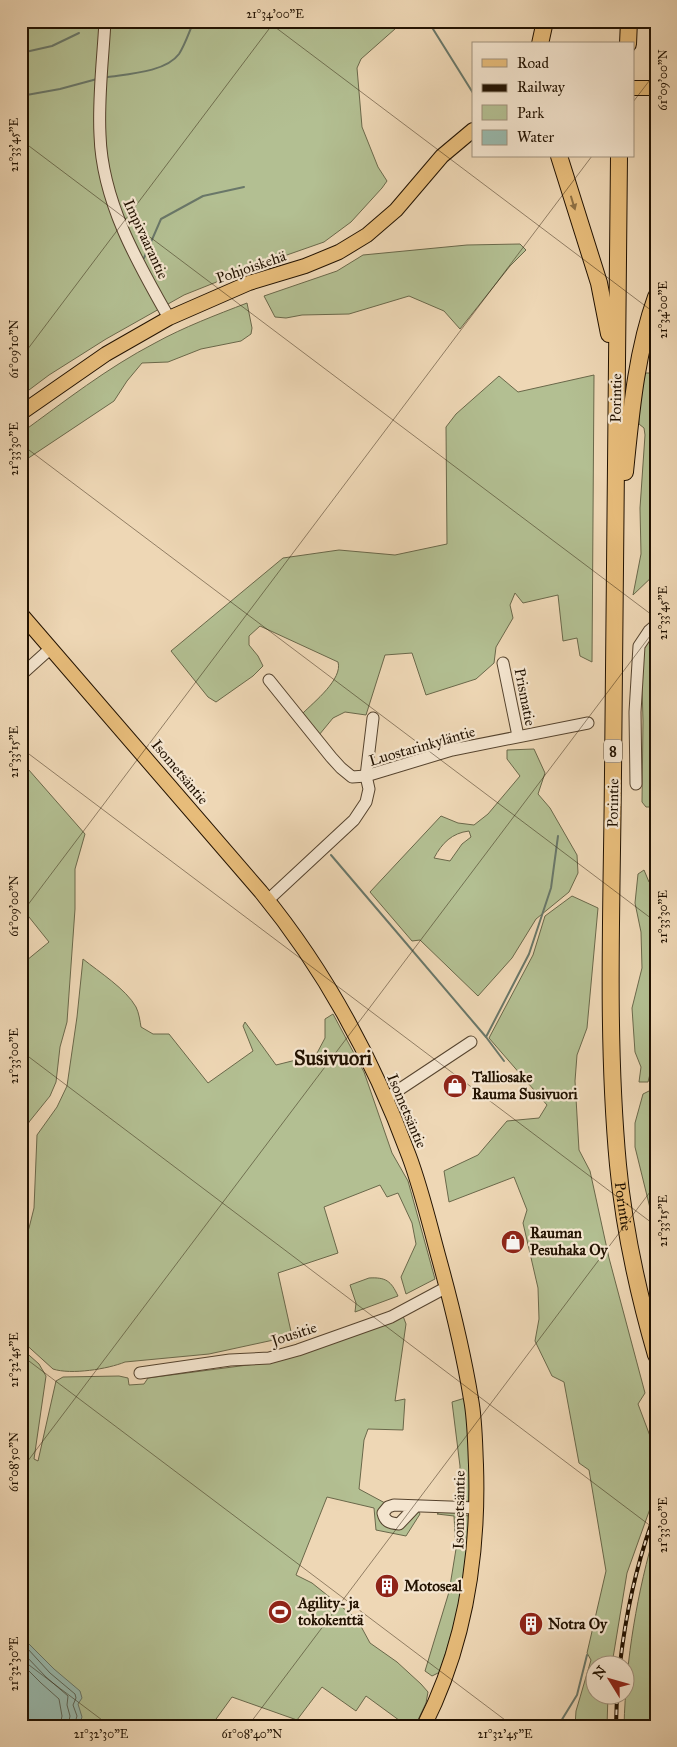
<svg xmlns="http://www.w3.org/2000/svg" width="677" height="1747" font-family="'IM FELL Great Primer',serif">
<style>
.green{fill:#b3bf92;stroke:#6a684a;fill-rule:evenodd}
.water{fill:#99baae;stroke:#697769}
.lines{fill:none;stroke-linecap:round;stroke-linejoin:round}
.shore{stroke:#5e6658;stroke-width:1}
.stream{stroke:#697769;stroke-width:2}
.minor-casing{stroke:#55432e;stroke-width:13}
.major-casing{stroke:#221201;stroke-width:16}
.highway-casing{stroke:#221201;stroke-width:18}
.minor{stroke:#f4e5cf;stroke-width:11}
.major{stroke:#e7bc7a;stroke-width:14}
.highway{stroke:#e7bc7a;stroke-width:16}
.rail-casing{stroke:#221201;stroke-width:4}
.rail{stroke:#f4e5cf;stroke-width:2;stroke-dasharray:5.5;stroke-linecap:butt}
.oneway{fill:#8e7044}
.ticks{fill:none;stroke:#221201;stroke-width:1;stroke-opacity:0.45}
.labels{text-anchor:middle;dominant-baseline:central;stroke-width:4.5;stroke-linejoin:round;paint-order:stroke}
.shield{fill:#f4e5cf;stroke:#61513f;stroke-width:1}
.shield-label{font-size:14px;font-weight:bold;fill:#221201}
.street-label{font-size:15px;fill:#221201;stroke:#f4e5cf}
.poi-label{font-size:15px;font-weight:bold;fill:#221201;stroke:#f4e5cf;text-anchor:start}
.district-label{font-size:20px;font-weight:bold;fill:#221201;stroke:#f4e5cf}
.neatline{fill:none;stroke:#221201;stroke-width:2}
.ticks-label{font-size:12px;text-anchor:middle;fill:#221201}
</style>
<rect width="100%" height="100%" fill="#eed7b5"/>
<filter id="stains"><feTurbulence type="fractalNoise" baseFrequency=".004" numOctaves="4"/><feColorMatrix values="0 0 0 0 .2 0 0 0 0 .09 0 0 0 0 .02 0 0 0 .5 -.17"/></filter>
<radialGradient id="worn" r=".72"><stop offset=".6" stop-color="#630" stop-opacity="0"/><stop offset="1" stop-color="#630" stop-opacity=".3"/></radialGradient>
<g class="green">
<path d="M21,21h383l-43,38 -4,9 5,59 16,40 9,14 -5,7 -31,34 -27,20 -60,21 -80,32 -78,44 -57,36 -28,21z"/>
<path d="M520,244l6,6 -16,16 -50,63 -16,-18 -35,-15 -60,18 -47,1 -16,3 -11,-1 -11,-21 73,-25 26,-16 104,-10z"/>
<path d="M247,303l5,25 -1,6 -10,7 -40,8 -33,13 -26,1 -15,18 -13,20 -93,62v-30c44,-32 86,-65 134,-90 29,-16 61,-28 92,-40z"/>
<path d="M644,373h5l4,5 -1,13 4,7v175l-23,22 8,-41 -1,-46 5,-73 -1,-7 -5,-4 -1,-47z"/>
<path d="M594,375l-2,287 -12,-6 -3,-18 -14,3 -5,-46 -35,8 -8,-10 -5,12 3,13 -17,29 -2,16 -18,16 -50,16 -14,-42 -27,2 -19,60 -21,-3 -12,6 -14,17 -16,-22c11,-11 40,-34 35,-51l-78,-36 -11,10v9l9,11 5,10 -10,10 -37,26 -8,-5 -37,-46 112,-93 56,-8 56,5 52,-11 -1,-117 10,-13 43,-38 19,16z"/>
<path d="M656,629v134l-3,2 2,34 -3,8h-6l-4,-5 1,-81 -2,-71z"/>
<path d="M534,749l11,24 -7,21 12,14 27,47 1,18 -9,19 -33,27 -24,39 -34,38 -58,-56 -8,1 -42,-49 71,-76 17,7 16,2 14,-11 32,-38 -13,-17v-9zM469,831l2,6 -9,7 -12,17 -16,-3c8,-15 18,-25 35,-27z"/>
<path d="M21,761l64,73 -10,35v40l-8,113 -7,25 -4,35 -6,14 -21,26 -5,15 -3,56v-228l28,-23 -28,-35z"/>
<path d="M644,870l5,12 7,1v167l-8,32h-9l2,-15 -6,-15 -3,-44 10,-40 -1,-36 -6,-29 3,-29z"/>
<path d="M572,896l26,12 -11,120 -10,27 -2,26 4,69 11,21 19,87 36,135 -7,11 18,48v40l-29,81 -15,91h-18v30l14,1 -1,31h-32l1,-15 15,-51 -4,-7 19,-82 -17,-101 -10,-7 -15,-81 -12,-6 -17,-35 4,-22 -1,-31 -15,-65 4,-13 -13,-33 -65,25 -5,-31 34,-16 29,-34 32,-3 8,-13 -58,-67 44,-83 12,-39z"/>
<path d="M83,959c16,13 43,30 53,48 3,6 4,14 5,20l12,7h16l39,49 45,-32 -10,-25 2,-4 31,43 40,-10 9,-17v-19l8,-5 31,58 28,81 16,28 27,98 -29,15 -5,-17 15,-33 -4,-21 -14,-30 -11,4 -7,-12 -56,22 14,46 -60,20 14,63 -83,18 -84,8c-17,7 -54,13 -72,7l-32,-29v-91l8,-21 5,-20 3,-73 20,-28 10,-21 10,-69z"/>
<path d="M649,1091l3,3 1,21 3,2v126l-6,-35 -15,-61v-24l8,-29z"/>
<path d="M369,1278c17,-1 22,3 29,18l-43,16 1,-9 -6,-18z"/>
<path d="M403,1316l3,8 -11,77 10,-2 -2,31 -35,-1 -4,11 -5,49 26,14v22l31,-13h3l1,2 -14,22 -30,-6 -2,-22 -47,-11 -31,78 16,8 45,36 13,24 27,19 24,22 7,8 -2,11 -11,23h-8l-41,-30 -10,15 -34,-24 -25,33 -65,-23 -21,29h-190v-378l18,16 7,12 -12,83 4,2 18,-80 7,-4 56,-1 9,2 1,7 15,-1 4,-6 123,-16z"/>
<path d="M465,1398l4,23 4,77 -4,3 -10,2 1,-37 -8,-64z"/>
<path d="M440,1512c10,0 24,-2 31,7l-5,51 -13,59 -13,43 -8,4 -7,-5 24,-79 7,-43 -2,-33 -17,-2z"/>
<path d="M656,1528v198h-32c2,-68 13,-133 32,-198z"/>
</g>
<path class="water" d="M25,1642l3,1 26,26 26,22 2,7 -4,6 4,13 -3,9h-58v-82z"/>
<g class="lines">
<g class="shore">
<path d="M21,1648h6l23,25 25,21 1,4 -3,7 4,11 -3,10"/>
<path d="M21,1654l4,1 21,22 22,19 -1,9 3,11 -2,10"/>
<path d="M21,1663l20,20 18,16 3,17 -2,10"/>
</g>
<g class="stream">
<path d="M428,21l45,72"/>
<path d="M21,53l31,-7 27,-13"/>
<path d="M108,77c20,-3 58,-5 71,-23 6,-9 10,-22 15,-33"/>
<path d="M21,96l39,-7 37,-10"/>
<path d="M144,258l17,-39 42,-23 41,-9"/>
<path d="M331,855l155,182 43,-83 22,-66 7,-52"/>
<path d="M486,1037l18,24"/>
<path d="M558,1726l19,-31 10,-40"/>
</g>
<g class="minor-casing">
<g id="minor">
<path d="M105,21c-2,38 -7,76 -5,114 2,66 37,127 69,183"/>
<path d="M503,663l15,73"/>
<path d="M21,675l30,-27"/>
<path d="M269,680l62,77 10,11 11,9 14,-1 86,-26 136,-27"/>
<path d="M636,784l-1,-72 4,-66 10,-15 7,-6"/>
<path d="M268,900l86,-80 12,-18 3,-13 -3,-13 7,-58"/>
<path d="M385,1099l86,-57"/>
<path d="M140,1373l90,-13 39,-2 29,-8 93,-33 56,-30"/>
<path d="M416,1506l-17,18c-9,-1 -14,-2 -16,-11l5,-6 6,-2 83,3"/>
</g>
</g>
<g class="major-casing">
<g id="major">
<path d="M633,88h23"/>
<path d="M21,413l85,-59 63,-36 80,-35 56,-17 34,-14 28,-17 29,-25 46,-54 31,-26"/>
<path d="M21,614l240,278c64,78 113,169 148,264 12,32 20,66 29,99 13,47 25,95 33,144 4,21 4,44 5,66 3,90 -11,180 -52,261"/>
</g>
</g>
<g class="highway-casing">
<g id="highway">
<path d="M540,44l5,-23"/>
<path d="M628,44l1,-23"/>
<path d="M559,156l40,127 10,51"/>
<path id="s1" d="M619,156c-2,206 -4,411 -6,617 -1,130 -7,263 5,392 6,64 20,128 38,190"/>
<path d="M625,472c6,-59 11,-119 31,-175"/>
</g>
</g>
<use href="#minor" class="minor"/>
<use href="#major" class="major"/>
<use href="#highway" class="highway"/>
<g class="rail-casing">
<g id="rail">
<path d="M620,1664c6,-52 17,-103 36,-153"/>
<path d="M616,1726l1,-32"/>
</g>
</g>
<use href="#rail" class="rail"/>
</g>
<defs><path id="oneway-solid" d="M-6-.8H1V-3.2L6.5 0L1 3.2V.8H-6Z" transform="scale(1.25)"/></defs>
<use class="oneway" href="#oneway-solid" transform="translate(573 203) rotate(73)"/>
<path class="ticks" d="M267,21l389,293M633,102l23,-30M21,140l635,478M21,358l254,-337M21,444l635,478M21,748l635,478M21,914l571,-758M21,1051l635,479M21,1355l492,371M21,1470l635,-842M21,1659l89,67M248,1726l408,-542"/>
<defs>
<g id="shop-disc" transform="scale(1.25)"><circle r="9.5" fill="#8f2418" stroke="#f4e5cf"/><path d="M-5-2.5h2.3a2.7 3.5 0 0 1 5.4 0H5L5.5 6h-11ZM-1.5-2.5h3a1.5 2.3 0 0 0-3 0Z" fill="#fff"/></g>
<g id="building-disc" transform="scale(1.25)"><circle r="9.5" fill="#8f2418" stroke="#f4e5cf"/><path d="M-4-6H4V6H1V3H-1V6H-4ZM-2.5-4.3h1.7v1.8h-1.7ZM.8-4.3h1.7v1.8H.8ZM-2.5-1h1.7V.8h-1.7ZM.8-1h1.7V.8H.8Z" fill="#fff"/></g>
<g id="stadium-disc" transform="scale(1.25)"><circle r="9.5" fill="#8f2418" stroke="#f4e5cf"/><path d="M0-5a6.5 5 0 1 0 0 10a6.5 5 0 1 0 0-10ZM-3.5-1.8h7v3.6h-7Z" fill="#fff"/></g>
</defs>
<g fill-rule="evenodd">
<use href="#shop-disc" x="455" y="1086"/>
<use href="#shop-disc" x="513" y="1242"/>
<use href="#building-disc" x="387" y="1586"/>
<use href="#stadium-disc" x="280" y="1612"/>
<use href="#building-disc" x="531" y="1624"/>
</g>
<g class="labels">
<rect class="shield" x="604" y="739.5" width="18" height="23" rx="4"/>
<g class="shield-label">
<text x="613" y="751">8</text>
</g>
<g class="street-label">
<text transform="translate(146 239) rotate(65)">Impivaarantie</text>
<text transform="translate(251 267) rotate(-19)">Pohjoiskehä</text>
<text transform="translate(616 398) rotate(-89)">Porintie</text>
<text transform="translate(525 697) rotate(79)">Prismatie</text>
<text transform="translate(422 746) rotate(-16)">Luostarinkyläntie</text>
<text transform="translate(180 772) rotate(50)">Isometsäntie</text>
<text transform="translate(613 803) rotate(-89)">Porintie</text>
<text transform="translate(407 1111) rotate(67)">Isometsäntie</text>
<text stroke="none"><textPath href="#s1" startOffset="1051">Porintie</textPath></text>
<text transform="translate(294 1334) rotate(-18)">Jousitie</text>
<text transform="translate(459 1510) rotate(-89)">Isometsäntie</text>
</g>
<g class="poi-label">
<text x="472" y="1077">Talliosake<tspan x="472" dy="17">Rauma Susivuori</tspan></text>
<text x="530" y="1233">Rauman<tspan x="530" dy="17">Pesuhaka Oy</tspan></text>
<text x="404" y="1586">Motoseal</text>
<text x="298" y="1603">Agility- ja<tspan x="298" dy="17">tokokenttä</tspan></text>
<text x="548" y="1624">Notra Oy</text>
</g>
<g class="district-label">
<text x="333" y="1058">Susivuori</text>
</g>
</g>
<rect width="677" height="1747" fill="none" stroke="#eed7b5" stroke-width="55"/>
<rect x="472" y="42" width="162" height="115" fill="#f4e5cf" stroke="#a0917d"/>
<rect x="482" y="59" width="25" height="8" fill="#e7bc7a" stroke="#a0917d"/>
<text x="517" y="68" font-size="15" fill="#221201">Road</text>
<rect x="482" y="84" width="25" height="8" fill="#221201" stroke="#a0917d"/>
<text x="517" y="92" font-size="15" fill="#221201">Railway</text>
<rect x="482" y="105" width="25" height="15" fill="#b3bf92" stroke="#a0917d"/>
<text x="517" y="118" font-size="15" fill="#221201">Park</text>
<rect x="482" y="130" width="25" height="15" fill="#99baae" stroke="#a0917d"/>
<text x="517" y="142" font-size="15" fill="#221201">Water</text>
<g transform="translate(610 1680) rotate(307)"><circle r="24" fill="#f4e5cf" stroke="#a0917d"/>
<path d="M0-4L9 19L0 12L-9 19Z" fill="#8f2418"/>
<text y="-8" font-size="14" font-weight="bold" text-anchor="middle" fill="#221201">N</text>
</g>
<rect x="28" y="28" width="622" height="1692" class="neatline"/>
<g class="ticks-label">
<text x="275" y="18">21°34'00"E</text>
<text transform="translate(663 80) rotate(-90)" y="4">61°09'00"N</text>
<text transform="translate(14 145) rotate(-90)" y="4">21°33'45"E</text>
<text transform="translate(663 310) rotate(-90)" y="4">21°34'00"E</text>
<text transform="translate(14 349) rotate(-90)" y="4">61°09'10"N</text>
<text transform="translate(14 449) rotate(-90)" y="4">21°33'30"E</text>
<text transform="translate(663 613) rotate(-90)" y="4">21°33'45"E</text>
<text transform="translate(14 752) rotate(-90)" y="4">21°33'15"E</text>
<text transform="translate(14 906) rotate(-90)" y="4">61°09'00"N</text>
<text transform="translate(663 917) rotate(-90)" y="4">21°33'30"E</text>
<text transform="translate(14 1056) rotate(-90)" y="4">21°33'00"E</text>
<text transform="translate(663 1221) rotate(-90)" y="4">21°33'15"E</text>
<text transform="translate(14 1360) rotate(-90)" y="4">21°32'45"E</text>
<text transform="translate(14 1462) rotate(-90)" y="4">61°08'50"N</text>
<text transform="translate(663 1525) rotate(-90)" y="4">21°33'00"E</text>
<text transform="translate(14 1664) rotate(-90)" y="4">21°32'30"E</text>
<text x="101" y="1738">21°32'30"E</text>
<text x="252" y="1738">61°08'40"N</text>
<text x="505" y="1738">21°32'45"E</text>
</g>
<rect width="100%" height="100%" filter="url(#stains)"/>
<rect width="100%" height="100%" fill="url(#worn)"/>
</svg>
